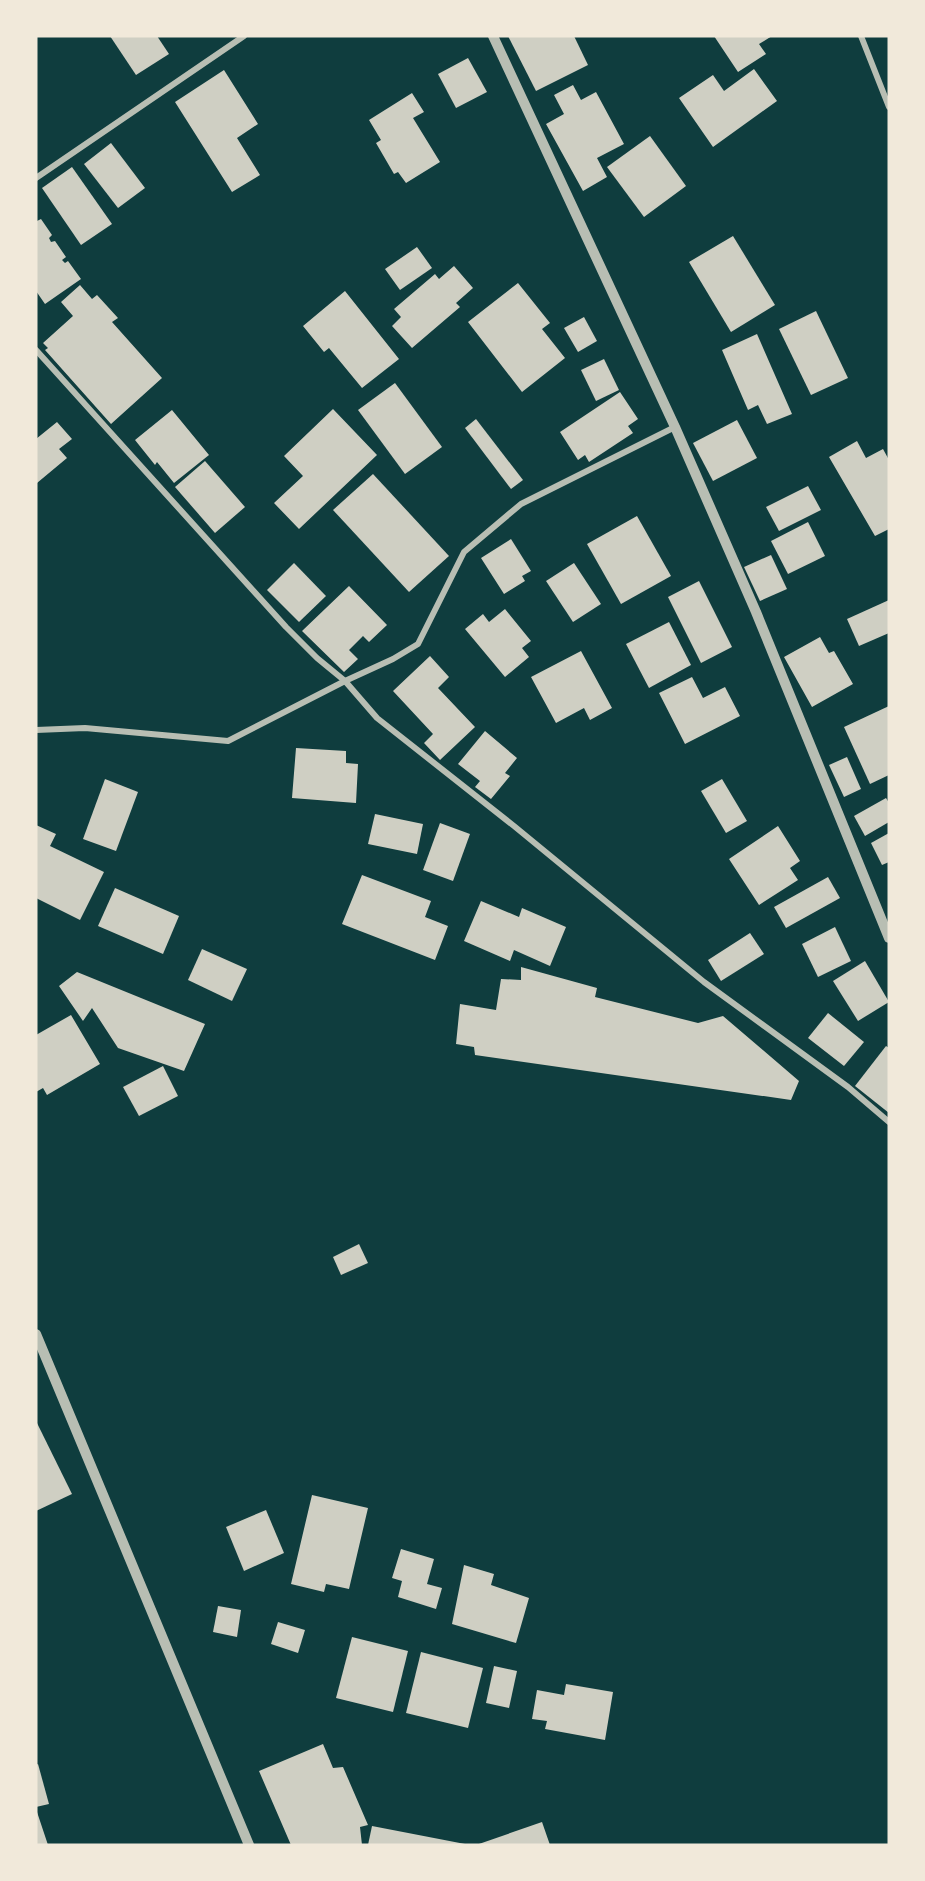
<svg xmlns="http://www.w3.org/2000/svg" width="925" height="1881" font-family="Lato,sans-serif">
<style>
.building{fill:#cfcfc3}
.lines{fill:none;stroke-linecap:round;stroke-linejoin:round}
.minor{stroke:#b8beb3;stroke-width:6}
.tertiary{stroke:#b8beb3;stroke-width:10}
</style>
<rect width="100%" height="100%" fill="#0f3d3e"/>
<g class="building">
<path d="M110,36h47l12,18 -33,21z"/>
<path d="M508,36h66l14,29 -52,26z"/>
<path d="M714,36h58l-13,8 7,10 -28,18z"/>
<path d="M468,58l19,34 -31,16 -18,-34z"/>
<path d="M754,69l23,32 -64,46 -34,-49 34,-23 11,16z"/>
<path d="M224,70l34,54 -21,14 23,37 -28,17 -57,-90z"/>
<path d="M573,85l8,15 15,-8 28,52 -27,14 10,19 -24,14 -37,-67 18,-10 -10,-19z"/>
<path d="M412,93l12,19 -11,6 27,44 -34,21 -8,-11 -4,2 -18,-31 5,-3 -12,-20z"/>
<path d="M650,136l36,50 -42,31 -37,-50z"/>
<path d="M111,143l34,45 -27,20 -34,-44z"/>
<path d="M72,167l40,57 -31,21 -39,-57z"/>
<path d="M36,219l1,2 4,-2 11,16 -3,3 2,4 4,-1 11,16 -4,3 3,3 3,-2 13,18 -36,25 -9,-13z"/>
<path d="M733,236l42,69 -44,27 -42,-70z"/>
<path d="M417,247l15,21 -32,22 -15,-21z"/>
<path d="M454,266l19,22 -17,15 4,4 -48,41 -20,-22 9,-9 -7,-8 41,-35 4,5z"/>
<path d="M518,283l32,40 -8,6 23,29 -43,34 -54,-70z"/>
<path d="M80,285l12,14 5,-4 21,23 -6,4 50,56 -51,46 -66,-74 3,-2 -5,-5 30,-27 -12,-14z"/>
<path d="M345,291l54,68 -37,29 -33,-40 -5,4 -21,-26z"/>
<path d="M816,311l32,67 -37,17 -32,-66z"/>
<path d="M584,317l13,24 -19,11 -14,-24z"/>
<path d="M757,334l35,80 -25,10 -9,-19 -10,5 -26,-60z"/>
<path d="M604,359l15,31 -23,11 -15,-31z"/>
<path d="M395,383l47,64 -37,27 -47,-64z"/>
<path d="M620,392l18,27 -10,7 5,7 -44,29 -4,-7 -7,5 -18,-28z"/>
<path d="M333,409l44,46 -78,74 -25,-26 29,-27 -19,-20z"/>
<path d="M172,410l37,45 -35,28 -17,-21 -2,3 -20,-25z"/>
<path d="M476,419l47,61 -12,9 -46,-61z"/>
<path d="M737,420l20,38 -44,23 -20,-38z"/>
<path d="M57,422l15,17 -13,10 8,9 -30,25 -1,-44z"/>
<path d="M857,441l9,17 17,-9 6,11v69l-14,7 -46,-79z"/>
<path d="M205,461l40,46 -30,26 -40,-46z"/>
<path d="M373,474l76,82 -40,36 -76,-82z"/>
<path d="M808,486l13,24 -42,21 -13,-24z"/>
<path d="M637,516l34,60 -50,28 -34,-60z"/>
<path d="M808,522l17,34 -37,18 -17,-33z"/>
<path d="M511,539l20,32 -9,5 3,5 -21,13 -23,-36z"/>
<path d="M771,555l16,34 -27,12 -16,-34z"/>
<path d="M294,563l32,33 -27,26 -32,-32z"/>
<path d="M574,563l27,41 -28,18 -27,-41z"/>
<path d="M699,581l33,66 -31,16 -33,-66z"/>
<path d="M349,586l38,39 -18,17 -6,-6 -14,14 9,9 -14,13 -42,-41z"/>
<path d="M889,600v33l-30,13 -12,-27z"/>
<path d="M505,609l26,32 -9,7 7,9 -24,20 -40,-48 18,-15 6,8z"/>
<path d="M669,622l22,43 -42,23 -23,-44z"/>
<path d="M820,637l9,16 5,-2 19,33 -41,23 -28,-50z"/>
<path d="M581,651l31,57 -22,12 -6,-12 -28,15 -25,-46z"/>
<path d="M430,656l19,21 -11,11 37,39 -35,33 -16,-17 9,-9 -40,-43z"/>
<path d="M692,677l11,21 22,-11 15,29 -55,28 -26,-51z"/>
<path d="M889,706v69l-19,9 -26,-57z"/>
<path d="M485,731l32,27 -12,15 5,3 -19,23 -16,-12 5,-6 -22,-17z"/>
<path d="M296,748l50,3v12l12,1 -2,39 -64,-5z"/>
<path d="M847,757l14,32 -17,8 -15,-32z"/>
<path d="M105,779l33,13 -22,59 -33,-12z"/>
<path d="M722,779l25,42 -21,12 -25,-42z"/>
<path d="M886,798l3,5v19l-24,14 -11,-20z"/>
<path d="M375,814l48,10 -6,30 -49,-10z"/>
<path d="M440,823l30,11 -17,47 -30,-11z"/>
<path d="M36,825l20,9 -6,12 54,26 -24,48 -44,-22z"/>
<path d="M778,826l22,35 -10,7 8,12 -39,25 -30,-46z"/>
<path d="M889,833v29l-7,3 -11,-22z"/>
<path d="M362,875l69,26 -6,16 23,9 -13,34 -93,-36z"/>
<path d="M828,877l12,21 -54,30 -12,-21z"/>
<path d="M115,888l64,28 -16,38 -65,-28z"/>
<path d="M481,901l38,16 3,-9 44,19 -16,39 -36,-16 -4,11 -46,-20z"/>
<path d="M835,927l16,34 -33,16 -16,-33z"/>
<path d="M750,933l14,21 -43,27 -13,-21z"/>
<path d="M202,949l45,20 -15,32 -44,-21z"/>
<path d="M865,961l24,41 -31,19 -25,-40z"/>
<path d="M521,967l76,21 -2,9 103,26 25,-7 76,65 -8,19 -316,-45 -1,-8 -18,-3 4,-40 36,6 5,-31 20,1z"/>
<path d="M77,972l128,52 -21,47 -66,-23 -26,-40 -9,13 -24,-35z"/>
<path d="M828,1013l36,29 -20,24 -36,-28z"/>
<path d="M71,1015l29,49 -53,31 -4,-7 -7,4v-57z"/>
<path d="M886,1046l3,2v65l-34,-27z"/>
<path d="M163,1066l15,30 -39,20 -16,-29z"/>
<path d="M359,1244l9,19 -27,12 -8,-18z"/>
<path d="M36,1421l36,73 -36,17z"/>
<path d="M312,1495l56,13 -19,81 -23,-5 -2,8 -33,-8z"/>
<path d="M266,1510l18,43 -40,18 -18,-44z"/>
<path d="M401,1549l33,10 -7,25 15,4 -6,21 -38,-12 4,-16 -10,-3z"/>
<path d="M464,1565l30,9 -3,11 38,13 -13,45 -64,-19z"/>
<path d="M218,1606l23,4 -4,27 -24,-5z"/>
<path d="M278,1622l27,8 -7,23 -27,-9z"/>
<path d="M352,1637l56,14 -15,61 -57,-14z"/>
<path d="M421,1652l62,16 -15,60 -62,-15z"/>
<path d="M494,1666l23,5 -8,37 -23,-5z"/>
<path d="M566,1684l47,8 -8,48 -60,-11 2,-8 -15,-2 5,-29 27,5z"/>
<path d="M323,1744l10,24 10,-1 25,58 -8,2 2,18h-71l-32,-74z"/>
<path d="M38,1764l11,40 -13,3v-42z"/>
<path d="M36,1809l12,36h-12z"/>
<path d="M542,1822l8,23h-74z"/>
<path d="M372,1826l93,18v1h-97z"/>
</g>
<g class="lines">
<g class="minor">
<path d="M861,36l28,71"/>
<path d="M36,178l208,-142"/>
<path d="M36,350l250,277 31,31 28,23 32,37 137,108 190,156 144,105 41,35"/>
<path d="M36,730l49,-2 143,13 117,-60 48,-22 25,-15 46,-92 57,-48 154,-77"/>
</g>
<g class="tertiary">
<path d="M493,36l182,391 81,185 133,326"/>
<path d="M36,1334l213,511"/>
</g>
</g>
<rect width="925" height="1881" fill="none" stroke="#f1e9da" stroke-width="75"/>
</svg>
